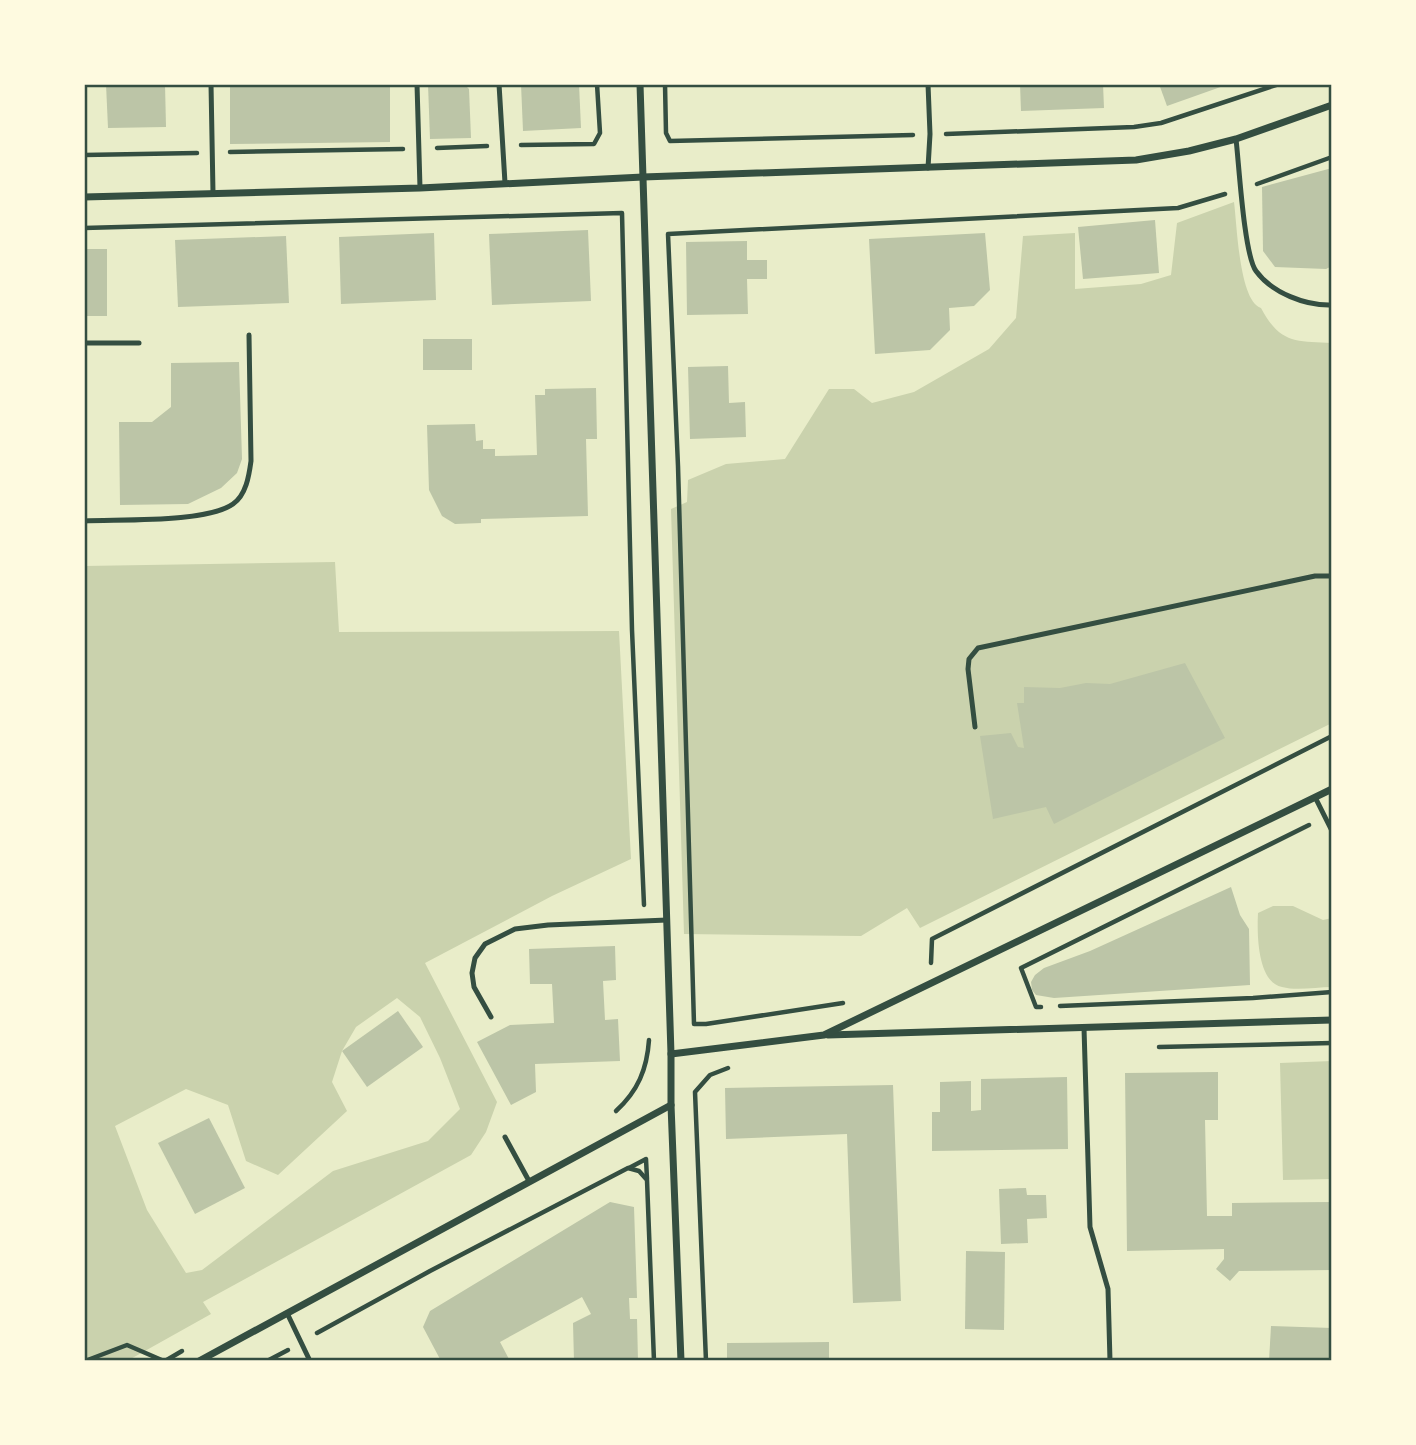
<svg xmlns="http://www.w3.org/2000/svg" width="1416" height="1445" font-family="'Nunito Sans',sans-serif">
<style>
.green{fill:#cad2ad;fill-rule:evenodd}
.building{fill:#bcc5a7}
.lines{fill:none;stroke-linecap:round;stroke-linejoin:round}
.path{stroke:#344e41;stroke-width:4.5}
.service{stroke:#344e41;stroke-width:5}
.minor{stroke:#344e41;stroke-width:7}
.neatline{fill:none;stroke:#344e41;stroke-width:2.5}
</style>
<rect width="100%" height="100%" fill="#e9edc9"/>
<g class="green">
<path d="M1234,202c3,22 5,99 27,106 19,36 35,33 71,35v380l-412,205 -13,-20 -46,28 -177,-2 -13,-425 16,-7 1,-22 38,-16 59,-5 44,-70h25l18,14 42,-11 75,-43 27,-31 7,-82 52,-3v56l66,-5 30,-9 6,-52z"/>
<path d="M335,562l4,70 280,-1 12,228 -79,37 -127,67 72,139 -11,30 -15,23 -268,147 8,12 -84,47h-43v-795zM397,998l23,19 20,41 20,51 -32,32 -95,30 -131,99 -16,3 -39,-63 -32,-84 71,-37 42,16 18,56 32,14 69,-64 -15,-29 10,-31 14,-24z"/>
<path d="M1273,906h20l30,14 9,-2v69c-16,0 -35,4 -50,0 -25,-5 -25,-54 -24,-74z"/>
<path d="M1332,1061v118l-49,1 -3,-117z"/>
</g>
<g class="building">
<path d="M106,84h59l1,43 -58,1z"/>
<path d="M230,84l160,1v57l-160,2z"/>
<path d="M428,84h36l5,5 2,49 -41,1z"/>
<path d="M521,84h58l2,44 -58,3z"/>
<path d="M1020,84h83l1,24 -83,3z"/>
<path d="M1159,84h70l-62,22z"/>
<path d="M1332,168v98l-6,3 -51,-2 -12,-16 -1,-64z"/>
<path d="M1155,220l4,53 -76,6 -5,-52z"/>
<path d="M588,230l3,71 -99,4 -3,-71z"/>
<path d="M434,233l2,67 -95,4 -2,-67z"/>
<path d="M985,233l5,57 -16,16 -25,2 1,22 -20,20 -55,4 -6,-115z"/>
<path d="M286,236l3,67 -111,4 -3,-67z"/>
<path d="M747,241v19h20v19h-20l1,35 -61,1 -1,-73z"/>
<rect x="84" y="249" width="23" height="67"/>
<rect x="423" y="339" width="49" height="31"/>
<path d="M239,362l3,97 -5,14 -16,15 -33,16 -68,1 -1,-83h33l19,-15v-44z"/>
<path d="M728,366l1,37 16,-1 1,35 -56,2 -2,-72z"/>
<path d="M596,388l1,51h-11l2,77 -107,3v4l-26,1 -13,-8 -13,-26 -2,-65 48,-1 1,17 7,-1v9h12v7l42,-1 -2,-60h10v-6z"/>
<path d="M1185,663l40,75 -171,86 -8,-17 -53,12 -13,-83 31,-3 7,14 6,1 -7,-45h7v-16l36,1 26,-5 24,1z"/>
<path d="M1231,887l9,28 9,14 1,56 -196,13 -18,-3 -4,-5 -1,-8 4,-7 9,-7 46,-17z"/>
<path d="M615,946l1,34 -13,1 2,39 13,-1 2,42 -85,3 1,28 -25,13 -34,-63 33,-17 44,-2 -2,-39h-22l-1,-35z"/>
<path d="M398,1011l25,36 -56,40 -25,-36z"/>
<path d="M1218,1072v48h-13l2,96h25v-13l100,-1v68l-93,1 -9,10 -14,-12 8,-10v-10l-97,2 -2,-178z"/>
<path d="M1067,1077l1,72 -136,2v-39h8v-30l31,-1v30l10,-1v-31z"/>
<path d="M893,1085l8,216 -48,2 -6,-169 -121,5 -1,-51z"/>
<path d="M209,1118l36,70 -50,26 -37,-71z"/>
<path d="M1026,1188l1,7h19l1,23 -20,1 1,24 -27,1 -2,-55z"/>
<path d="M610,1202l24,5 3,91h-8l1,21h7l1,42h-64l-1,-38 18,-9 -9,-17 -82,45 10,19h-69l-18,-34 7,-16z"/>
<path d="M966,1251l39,1 -1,78 -39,-1z"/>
<path d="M1271,1326l61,2v33h-63z"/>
<path d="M829,1342v19h-102v-18z"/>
</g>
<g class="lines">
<g class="path">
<path d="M665,84l1,49 4,8 243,-6"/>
<path d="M946,134l188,-7 27,-4 118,-39"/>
<path d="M521,145l73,-1 6,-11 -3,-49"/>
<path d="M437,148l50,-2"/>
<path d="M230,152l173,-3"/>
<path d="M84,155l113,-2"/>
<path d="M1257,184l75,-27"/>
<path d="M84,228l538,-15 10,417 12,275"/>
<path d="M931,963l1,-24 400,-203"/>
<path d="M843,1003l-137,21h-12l-16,-558 -10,-232 510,-26 47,-14"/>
<path d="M1060,1006l193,-8 79,-6"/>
<path d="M1041,1007h-5l-15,-39 288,-143"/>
<path d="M1159,1047l173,-4"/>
<path d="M616,1111c22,-20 31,-42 33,-71"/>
<path d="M629,1168l17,-9 1,20"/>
<path d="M317,1333l113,-62 198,-103 11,3 8,9 7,181"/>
<path d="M85,1361l42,-16 37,16"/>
<path d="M165,1361l17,-10"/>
<path d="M267,1361l21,-11"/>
<path d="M706,1361l-11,-269 15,-17 18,-7"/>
</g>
<g class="service">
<path d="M211,84l2,109"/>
<path d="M417,84l3,104"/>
<path d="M499,84l6,99"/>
<path d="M928,84l2,50 -2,34"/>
<path d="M1236,139c3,25 8,116 20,132 16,22 50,35 76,34"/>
<path d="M84,343h55"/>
<path d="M84,521c35,-2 122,2 149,-17 13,-9 16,-28 18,-43l-2,-126"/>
<path d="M975,727l-7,-58 1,-10 9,-11 337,-72h17"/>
<path d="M1315,797l17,34"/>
<path d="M491,1017l-17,-30 -2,-14 3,-15 10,-14 30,-15 33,-4 119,-5"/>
<path d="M1084,1028l6,199 18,62 2,72"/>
<path d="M505,1137l24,44"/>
<path d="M287,1313l23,48"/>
</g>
<g class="minor">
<path d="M640,84l31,970v51l10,256"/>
<path d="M84,197l336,-9 223,-11 493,-17 53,-9 47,-12 96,-34"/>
<path d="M828,1035l504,-15"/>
<path d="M671,1054l153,-19 508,-246"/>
<path d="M199,1361l472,-256"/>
</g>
</g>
<rect width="1416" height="1445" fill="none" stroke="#fefae0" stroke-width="172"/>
<rect x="86" y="86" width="1244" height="1273" class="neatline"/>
</svg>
